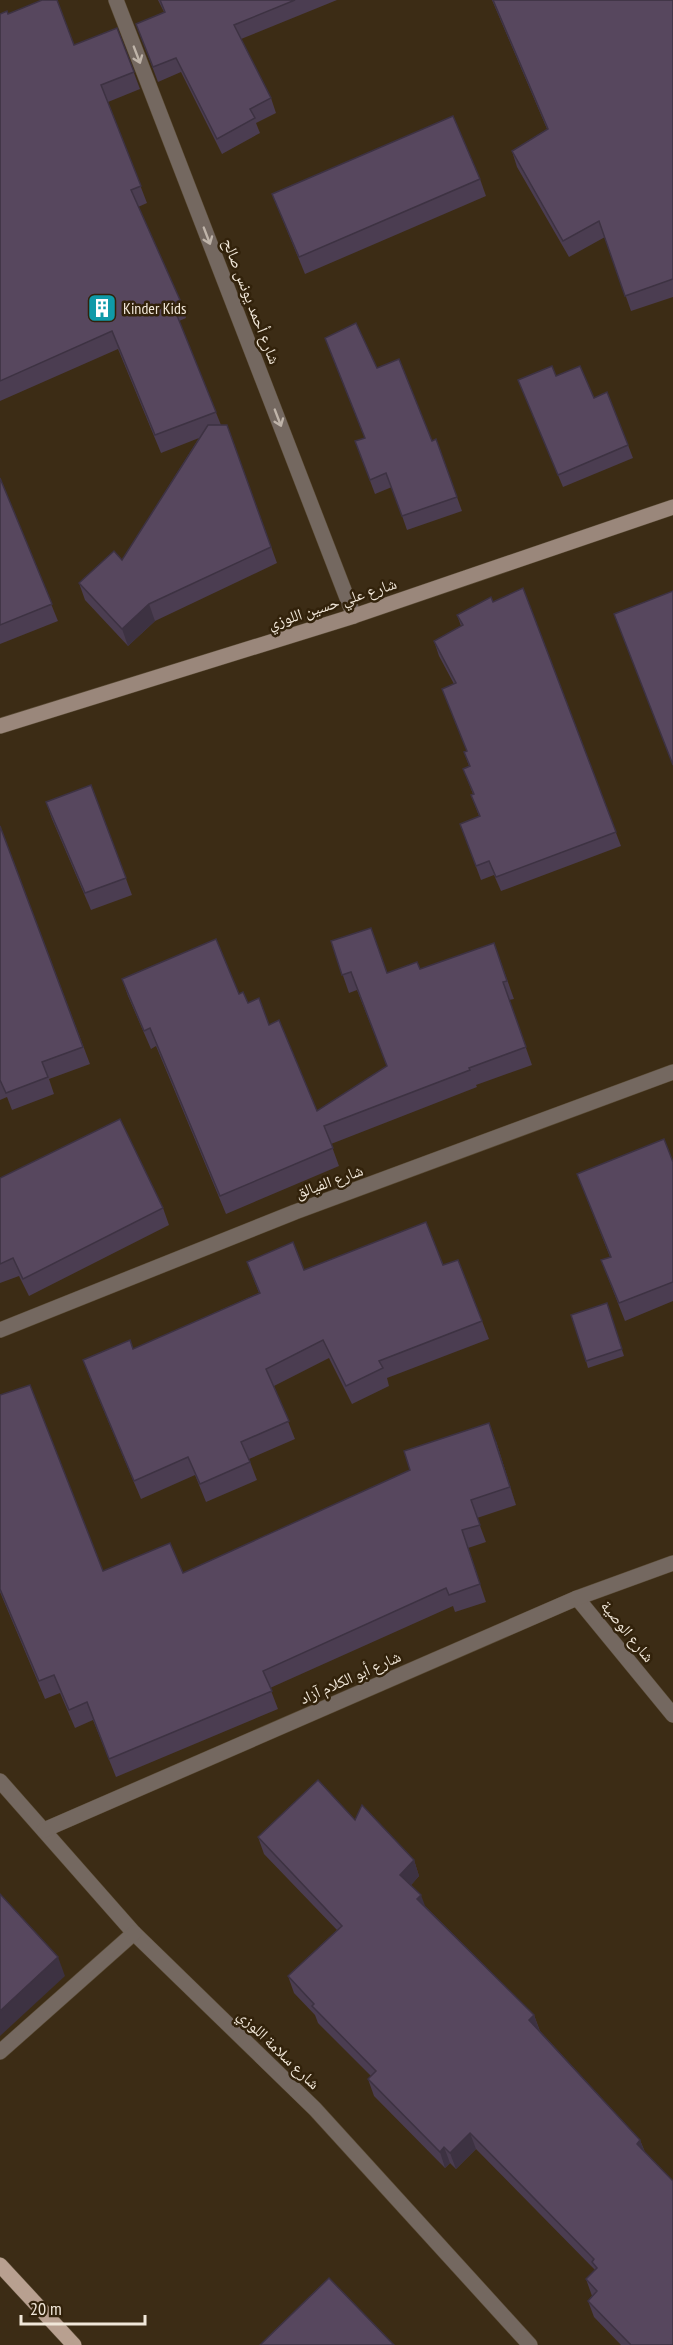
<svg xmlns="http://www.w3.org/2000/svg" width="673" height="2345" font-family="'PT Sans Narrow','Noto Naskh Arabic',sans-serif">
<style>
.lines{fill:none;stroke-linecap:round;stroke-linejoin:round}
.street-casing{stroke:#594a34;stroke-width:16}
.secondary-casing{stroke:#594a34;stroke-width:16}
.primary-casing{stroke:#594a34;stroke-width:16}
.street{stroke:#746860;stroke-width:15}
.secondary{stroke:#9a877b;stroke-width:15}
.primary{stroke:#b8a090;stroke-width:15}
.wall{fill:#4b3d51}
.shaded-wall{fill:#3d3242}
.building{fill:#57475e;stroke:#3d3242;stroke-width:1.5}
.oneway{stroke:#bfb4a9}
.labels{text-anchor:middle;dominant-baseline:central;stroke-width:5;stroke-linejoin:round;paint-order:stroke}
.street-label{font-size:16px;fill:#f1e7d9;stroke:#32220b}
.poi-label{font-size:16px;fill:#f1e7d9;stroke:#32220b;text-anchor:start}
</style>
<rect width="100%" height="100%" fill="#3c2c15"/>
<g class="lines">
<g class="street-casing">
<g id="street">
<path d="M116,0l238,616"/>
<path d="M0,1330l295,-118 378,-140"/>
<path d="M577,1598l96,117"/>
<path d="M0,1781l134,152 181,176 215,236"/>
<path d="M44,1830l533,-232 96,-35"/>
<path d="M0,2052l134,-119"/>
</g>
</g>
<g class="secondary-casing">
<path id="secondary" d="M0,726l354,-110 319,-109"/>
</g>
<g class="primary-casing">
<path id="primary" d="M0,2265l74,80"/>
</g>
<use href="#street" class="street"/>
<use href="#secondary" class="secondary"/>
<use href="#primary" class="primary"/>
</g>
<g class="wall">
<path d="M158,0h179l-96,39 30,59 5,15 -20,10 4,10 -38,21 -41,-82 -23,10 -22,-58 28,-12z"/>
<path d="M492,0h181v297l-42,14 -26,-74 -36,20 -52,-90 -5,-16 35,-22z"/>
<path d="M0,14h8l66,31 43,-17 23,61 -32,13 39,101 -9,4 42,93 6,18 -7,3 42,104h6l50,138 -122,58 -27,25 -43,-46 -6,-17 43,-23 77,-122 -38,15 -43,-104 -118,52z"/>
<path d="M480,179l6,17 -181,78 -33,-80z"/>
<path d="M325,338l52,30 55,73 4,-2 26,72 -55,19 -15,-43 -17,7 -20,-53 10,-3z"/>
<path d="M556,376l72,69 5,13 -70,29 -45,-107z"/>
<path d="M0,478l58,143 -58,23z"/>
<path d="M523,588l98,258 -120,45 -7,-16 -13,5 -21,-56 19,-8 -8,-21 2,-1 -10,-25 6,-3 -5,-14 3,-1 -13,-67 -15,-28 -5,-15 27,-15 -4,-11 36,-13z"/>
<path d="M91,785l41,110 -41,15 -39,-91 -6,-17z"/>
<path d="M0,826l90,238 -41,15 5,15 -42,16 -5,-13 -7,3z"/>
<path d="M331,941l56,32 33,-4 74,-26 20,56 -5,1 23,65 -56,20 1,2 -146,57 8,22 -113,48 -70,-168 -5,3 -23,-53 -6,-17 117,15 30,31 48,86 70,-45 -30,-76 -8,3z"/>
<path d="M673,1162v139l-48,20 -24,-61 9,-3 -33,-83z"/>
<path d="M0,1178l163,30 6,17 -140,71 -10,-20 -19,7z"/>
<path d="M247,1262l57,8 139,-5 39,56 7,18 -102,39 2,8 -37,18 -23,-46 -55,28 21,53 -46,20 8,21 -51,22 -11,-27 -54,24 -51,-121 -7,-18 50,-11 126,-56z"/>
<path d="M607,1303l17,53 -36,12 -2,-7z"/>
<path d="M0,1395l103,176 80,2 313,-132 20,64 -39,13 9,24 -18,6 18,54 -31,10 -2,-6 -183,82 8,21 -162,68 -23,-57 -18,8 -15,-35 -15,6 -45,-107z"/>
<path d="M355,1820l59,40 5,16 -8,9 14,21 109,109 6,16 100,109 5,12 28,193h-52l-27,-28 -6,-16 4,-5 -6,-17 9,-9 -119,-121 -20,20 -6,-6 -5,5 -71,-72 -6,-17 3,-3 -53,-53 -3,-8 -21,-22 -6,-17 49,-46 -73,-76 -6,-17z"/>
</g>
<g class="shaded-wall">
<path d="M149,604l6,17 -27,25 -6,-17z"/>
<path d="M489,1423l7,18 20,64 -6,-18z"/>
<path d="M414,1860l5,16 -13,15 -6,-16z"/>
<path d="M421,1895l6,16 -10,-12z"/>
<path d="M58,1957l7,19 -65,60v-25z"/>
<path d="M534,2015l6,17 -11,-12z"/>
<path d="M470,2133l6,16 -20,20 -6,-16z"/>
<path d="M640,2140l6,16 -9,-12z"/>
<path d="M444,2147l6,16 -5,5 -5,-16z"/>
</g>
<g class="building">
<path d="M42,0h15l17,45 43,-17 17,44 -33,13 40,101 -10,4 49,110 -8,4 3,6 -10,4 11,-1 40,99 -61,23 -43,-104 -112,50v-367l7,-3 1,3z"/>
<path d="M160,0h135l-61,25 37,73 -21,11 5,9 -38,21 -41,-81 -23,9 -17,-43 29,-12z"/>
<path d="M493,0h180v279l-48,17 -26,-75 -36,20 -51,-90 36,-22z"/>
<path d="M453,116l27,63 -181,78 -27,-63z"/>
<path d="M356,323l21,45 22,-9 33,82 4,-2 21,58 -55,19 -16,-43 -16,7 -15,-39 10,-3 -40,-100z"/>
<path d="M552,366l4,10 24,-10 14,32 13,-6 21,53 -70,30 -40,-95z"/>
<path d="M208,425h19l44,122 -122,57 -27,25 -43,-46 35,-32 8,9z"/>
<path d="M0,478l52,126 -52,21z"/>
<path d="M523,588l93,244 -120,45 -7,-16 -13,5 -16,-42 20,-8 -9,-21 3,-1 -11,-25 7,-3 -6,-14 3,-1 -25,-62 14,-6 -22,-42 29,-16 -6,-10 34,-18 2,5z"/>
<path d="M673,591v174l-59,-151z"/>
<path d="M91,785l35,93 -41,15 -39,-91z"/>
<path d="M0,826l83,221 -41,15 6,15 -42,16 -6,-13z"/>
<path d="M371,928l16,45 30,-11 3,7 74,-26 13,38 -4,1 23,65 -57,21 1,2 -146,56 9,22 -113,48 -70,-168 -6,3 -22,-52 94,-40 23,55 4,-2 5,11 11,-5 10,27 10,-5 38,91 70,-45 -36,-94 -9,3 -11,-34z"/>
<path d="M120,1119l43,89 -140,71 -10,-21 -13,6v-86z"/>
<path d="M664,1139l9,23v120l-54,21 -18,-43 10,-3 -34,-83z"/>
<path d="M426,1222l17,43 15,-5 24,61 -103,40 4,7 -37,18 -23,-46 -57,29 23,52 -48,21 9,20 -50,22 -12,-27 -54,24 -51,-121 47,-20 3,9 127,-56 -13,-31 46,-20 11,28z"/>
<path d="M607,1303l15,46 -36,12 -15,-46z"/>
<path d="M30,1385l73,186 67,-28 13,30 227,-103 -6,-19 85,-28 21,64 -39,13 9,25 -18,5 18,54 -31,11 -3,-7 -183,83 9,20 -163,68 -22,-57 -18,8 -15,-35 -15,6 -39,-92v-194z"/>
<path d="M318,1780l37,40 7,-15 52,55 -14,15 21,20 -4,4 117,116 -5,5 111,120 -3,4 36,37v164h-42l-43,-44 9,-10 -11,-12 11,-11 -5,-6 2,-3 -124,-126 -20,20 -6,-6 -4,5 -72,-73 8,-8 -64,-65 2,-2 -26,-28 54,-50 -84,-89z"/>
<path d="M0,1894l58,63 -58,54z"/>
<path d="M329,2278l65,67h-134z"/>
</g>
<defs><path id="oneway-shaft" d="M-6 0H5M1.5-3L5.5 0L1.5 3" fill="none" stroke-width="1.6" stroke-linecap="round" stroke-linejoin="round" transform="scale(1.5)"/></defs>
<g class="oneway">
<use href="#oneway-shaft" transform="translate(137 55) rotate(69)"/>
<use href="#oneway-shaft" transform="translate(207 236) rotate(69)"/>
<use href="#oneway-shaft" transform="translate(278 418) rotate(69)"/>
</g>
<defs>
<g id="building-square" transform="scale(1.5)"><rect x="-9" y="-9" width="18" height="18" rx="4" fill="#0f9aa8" stroke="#32220b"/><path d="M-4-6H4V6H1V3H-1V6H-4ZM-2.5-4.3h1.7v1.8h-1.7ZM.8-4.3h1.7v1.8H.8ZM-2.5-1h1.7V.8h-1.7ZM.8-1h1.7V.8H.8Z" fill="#fff"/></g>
</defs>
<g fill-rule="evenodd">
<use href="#building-square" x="102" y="308"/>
</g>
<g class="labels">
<g class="street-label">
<text transform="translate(252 301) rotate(69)">شارع أحمد يونس صالح</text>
<text transform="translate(332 603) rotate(-18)">شارع علي حسين اللوزي</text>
<text transform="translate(329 1181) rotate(-20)">شارع الفيالق</text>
<text transform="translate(628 1631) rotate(51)">شارع الوصية</text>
<text transform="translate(350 1677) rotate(-24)">شارع أبو الكلام آزاد</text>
<text transform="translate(279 2049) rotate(44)">شارع سلامة اللوزي</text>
</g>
<g class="poi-label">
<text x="123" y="308">Kinder Kids</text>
</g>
</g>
<path d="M21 2315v9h124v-9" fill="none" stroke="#f1e7d9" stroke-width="3"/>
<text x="30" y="2315" font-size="18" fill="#f1e7d9" stroke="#32220b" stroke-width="4.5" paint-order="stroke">20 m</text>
</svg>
